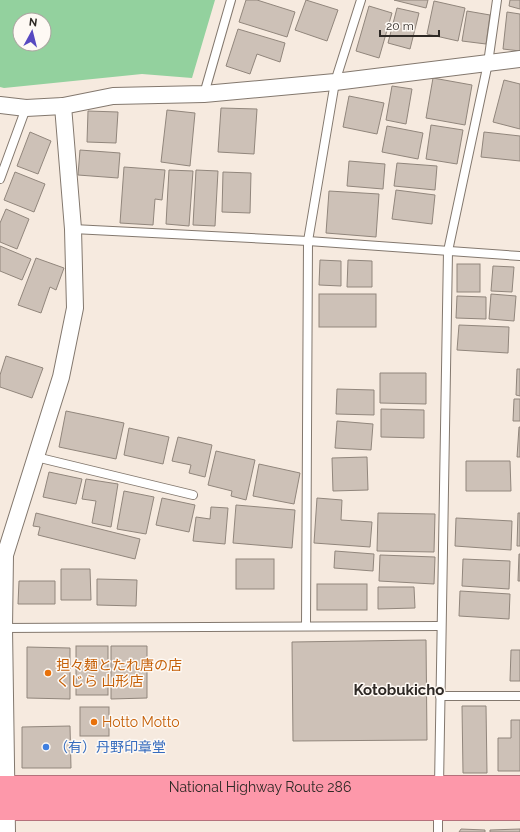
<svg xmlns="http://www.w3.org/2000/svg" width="520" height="832" font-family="Raleway,'Noto Sans JP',sans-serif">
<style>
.green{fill:#93d19e;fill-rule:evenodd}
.building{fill:#cdc1b7;stroke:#91867c}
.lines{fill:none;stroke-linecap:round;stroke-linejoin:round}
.lane-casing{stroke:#83786e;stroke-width:10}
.street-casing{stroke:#83786e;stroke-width:18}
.highway-casing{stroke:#b5717b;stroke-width:24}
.lane{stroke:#fff;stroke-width:8}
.street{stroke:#fff;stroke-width:16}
.highway{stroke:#fd98aa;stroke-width:22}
.food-dot{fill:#e8710a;stroke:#fef9f4;stroke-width:1.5}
.shop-dot{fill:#3f7fe0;stroke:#fef9f4;stroke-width:1.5}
.labels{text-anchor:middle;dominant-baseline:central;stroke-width:3;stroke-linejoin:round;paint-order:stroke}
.food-label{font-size:14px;fill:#c56008;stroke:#fef9f4;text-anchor:start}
.shop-label{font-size:14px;fill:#366cbe;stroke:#fef9f4;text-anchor:start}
.street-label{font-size:14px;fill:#2e2925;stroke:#fef9f4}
.neighbourhood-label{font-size:15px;font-weight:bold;fill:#2e2925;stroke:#fef9f4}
</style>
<rect width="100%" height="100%" fill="#f6eadf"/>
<path class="green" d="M0,0h215l-23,78 -50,-4 -138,14 -4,-1zM20,20h24v24h-24z"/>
<g class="building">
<path d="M246,0h11l38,12 -8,25 -48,-15z"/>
<path d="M306,0l32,10 -11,31 -32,-11z"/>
<path d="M394,0h34l-2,8z"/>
<path d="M510,0h10v9l-11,-3z"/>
<path d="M434,1l31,7 -7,33 -31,-7z"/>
<path d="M369,6l23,7 -13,45 -23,-7z"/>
<path d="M397,8l22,5 -9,36 -22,-6z"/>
<path d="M467,11l23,4 -4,29 -24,-3z"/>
<path d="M507,12l13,2v37l-17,-2z"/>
<path d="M238,29l47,14 -5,19 -23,-8 -7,20 -24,-8z"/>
<path d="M433,78l39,7 -7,40 -39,-7z"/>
<path d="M504,80l16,4v45l-27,-7z"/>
<path d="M392,86l20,3 -6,35 -20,-4z"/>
<path d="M349,96l35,7 -7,31 -34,-7z"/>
<path d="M221,108l36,1 -3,45 -36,-2z"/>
<path d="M167,110l28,3 -5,53 -29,-4z"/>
<path d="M88,111l30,1 -2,31 -29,-1z"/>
<path d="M431,125l32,5 -6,34 -31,-5z"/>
<path d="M387,126l36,7 -5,26 -36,-7z"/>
<path d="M30,132l21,9 -13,33 -21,-8z"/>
<path d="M484,132l36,4v25l-39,-4z"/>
<path d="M80,150l40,3 -2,25 -40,-3z"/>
<path d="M349,161l36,3 -2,25 -36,-3z"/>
<path d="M397,163l40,3 -2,24 -41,-4z"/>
<path d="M124,167l41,3 -3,30 -7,-1 -2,26 -33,-2z"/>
<path d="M169,170l24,1 -4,55 -23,-2z"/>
<path d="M196,170l22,1 -3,55 -22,-1z"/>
<path d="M15,172l30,12 -11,28 -30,-12z"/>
<path d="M223,172l28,1 -1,40 -28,-1z"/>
<path d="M396,190l39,5 -3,29 -40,-5z"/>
<path d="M329,191l50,3 -3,43 -50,-4z"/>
<path d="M6,209l23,10 -12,30 -17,-7v-19z"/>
<path d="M0,246l31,13 -9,21 -22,-9z"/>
<path d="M36,258l28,10 -8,22 -6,-3 -9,26 -23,-8z"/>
<path d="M320,260l21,1v25l-22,-1z"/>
<path d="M348,260l24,1v26h-25z"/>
<rect x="457" y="264" width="23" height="28"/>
<path d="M493,266l21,1 -2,25 -21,-1z"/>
<rect x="319" y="294" width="57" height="33"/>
<path d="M491,294l25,2 -2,25 -25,-2z"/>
<path d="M457,296l29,1v22l-30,-1z"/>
<path d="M459,325l50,2 -1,26 -51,-3z"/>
<path d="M6,356l37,12 -11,30 -32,-11v-12z"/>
<path d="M517,369h3v27l-4,-1z"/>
<path d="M380,373h46v31l-46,-1z"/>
<path d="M337,389l37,1v25l-38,-1z"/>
<path d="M514,399h6v22h-7z"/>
<path d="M381,409l43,1v28l-43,-1z"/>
<path d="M66,411l58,12 -8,36 -57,-12z"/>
<path d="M337,421l36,3 -2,26 -36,-2z"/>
<path d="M519,427h1v30h-3z"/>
<path d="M129,428l40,9 -6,27 -39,-9z"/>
<path d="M178,437l34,8 -7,32 -16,-4 2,-8 -19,-4z"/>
<path d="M216,451l39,9 -9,40 -15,-4 1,-5 -24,-6z"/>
<path d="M367,457l1,33 -35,1 -1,-33z"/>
<path d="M466,461h44l1,30h-45z"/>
<path d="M259,464l41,9 -6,31 -41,-8z"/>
<path d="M49,472l33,7 -6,25 -33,-7z"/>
<path d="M86,479l32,5 -7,43 -19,-4 4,-22 -14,-2z"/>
<path d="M124,491l30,6 -8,37 -29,-5z"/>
<path d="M162,498l33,7 -6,27 -33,-7z"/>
<path d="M317,498l25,2 -1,20 31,2 -2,25 -56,-4z"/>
<path d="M236,505l59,5 -3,38 -59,-5z"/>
<path d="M211,507l17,1 -3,36 -32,-3 3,-24 14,2z"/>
<path d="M36,513l104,26 -5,20 -97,-24 2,-8 -7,-1z"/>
<path d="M378,513l57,1 -1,38 -57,-1z"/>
<path d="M518,513h2v33h-3z"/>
<path d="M456,518l56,3 -1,29 -56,-4z"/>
<path d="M335,551l39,3 -1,17 -39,-3z"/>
<path d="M519,554h1v27h-2z"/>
<path d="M380,555l55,2 -1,27 -55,-3z"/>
<rect x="236" y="559" width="38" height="30"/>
<path d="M463,559l47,2 -1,28 -47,-3z"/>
<path d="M61,569h29l1,31h-30z"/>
<path d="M97,579l40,1 -1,26 -39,-1z"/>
<path d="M19,581h36v23h-37z"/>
<rect x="317" y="584" width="50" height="26"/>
<path d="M378,587h36l1,21 -37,1z"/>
<path d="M460,591l50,3 -1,25 -50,-3z"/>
<path d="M426,640l1,100 -134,1 -1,-99z"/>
<rect x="76" y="646" width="32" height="49"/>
<path d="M111,646h36v52l-36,1z"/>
<path d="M27,647l43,1v51l-43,-1z"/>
<path d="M511,650h9v31h-10z"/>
<path d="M462,706h24l1,67h-24z"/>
<rect x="80" y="707" width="29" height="29"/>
<path d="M511,720h9v51h-22v-33h13z"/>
<path d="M70,726l1,42h-49v-41z"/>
<path d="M461,829l24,1v2h-26z"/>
<path d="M520,829v3h-30v-2z"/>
</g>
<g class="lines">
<g class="lane-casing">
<g id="lane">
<path d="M204,94l27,-94"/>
<path d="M0,179l26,-71"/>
<path d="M73,229l235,12 212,15"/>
<path d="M36,457l157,38"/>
<path d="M306,626l2,-385 27,-159 26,-82"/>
<path d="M2,628l439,-2"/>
<path d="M440,696h80"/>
<path d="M439,786l9,-535 40,-188 9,-63"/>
<path d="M438,832v-22"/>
</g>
</g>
<g class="street-casing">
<g id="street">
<path d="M0,105l26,3 37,-2 50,-10 91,-2 131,-12 185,-23"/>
<path d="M7,832l-3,-204 1,-73 56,-178 14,-69 -2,-79 -10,-123"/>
</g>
</g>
<g class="highway-casing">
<g id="highway">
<path id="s1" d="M0,787h520"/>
<path d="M0,809h520"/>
</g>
</g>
<use href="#lane" class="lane"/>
<use href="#street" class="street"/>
<use href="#highway" class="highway"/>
</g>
<g class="food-dot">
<circle cx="48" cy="673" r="4"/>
<circle cx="94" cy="722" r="4"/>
</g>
<circle class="shop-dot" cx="46" cy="747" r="4"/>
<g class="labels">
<g class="food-label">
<text x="56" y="665">担々麺とたれ唐の店<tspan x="56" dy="16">くじら 山形店</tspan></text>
<text x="102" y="722">Hotto Motto</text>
</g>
<g class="shop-label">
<text x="54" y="747">（有）丹野印章堂</text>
</g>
<g class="street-label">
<text stroke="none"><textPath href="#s1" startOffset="260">National Highway Route 286</textPath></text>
</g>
<g class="neighbourhood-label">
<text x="399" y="690">Kotobukicho</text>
</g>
</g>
<g transform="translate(32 32) rotate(7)"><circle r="19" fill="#fef9f4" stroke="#aba6a1"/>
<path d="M0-3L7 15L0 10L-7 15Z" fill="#5749c1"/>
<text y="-6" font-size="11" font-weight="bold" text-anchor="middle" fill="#2e2925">N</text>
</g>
<path d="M380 30v6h59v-6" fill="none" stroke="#2e2925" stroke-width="2"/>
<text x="386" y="30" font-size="12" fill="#2e2925" stroke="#fef9f4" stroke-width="3" paint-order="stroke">20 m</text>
</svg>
